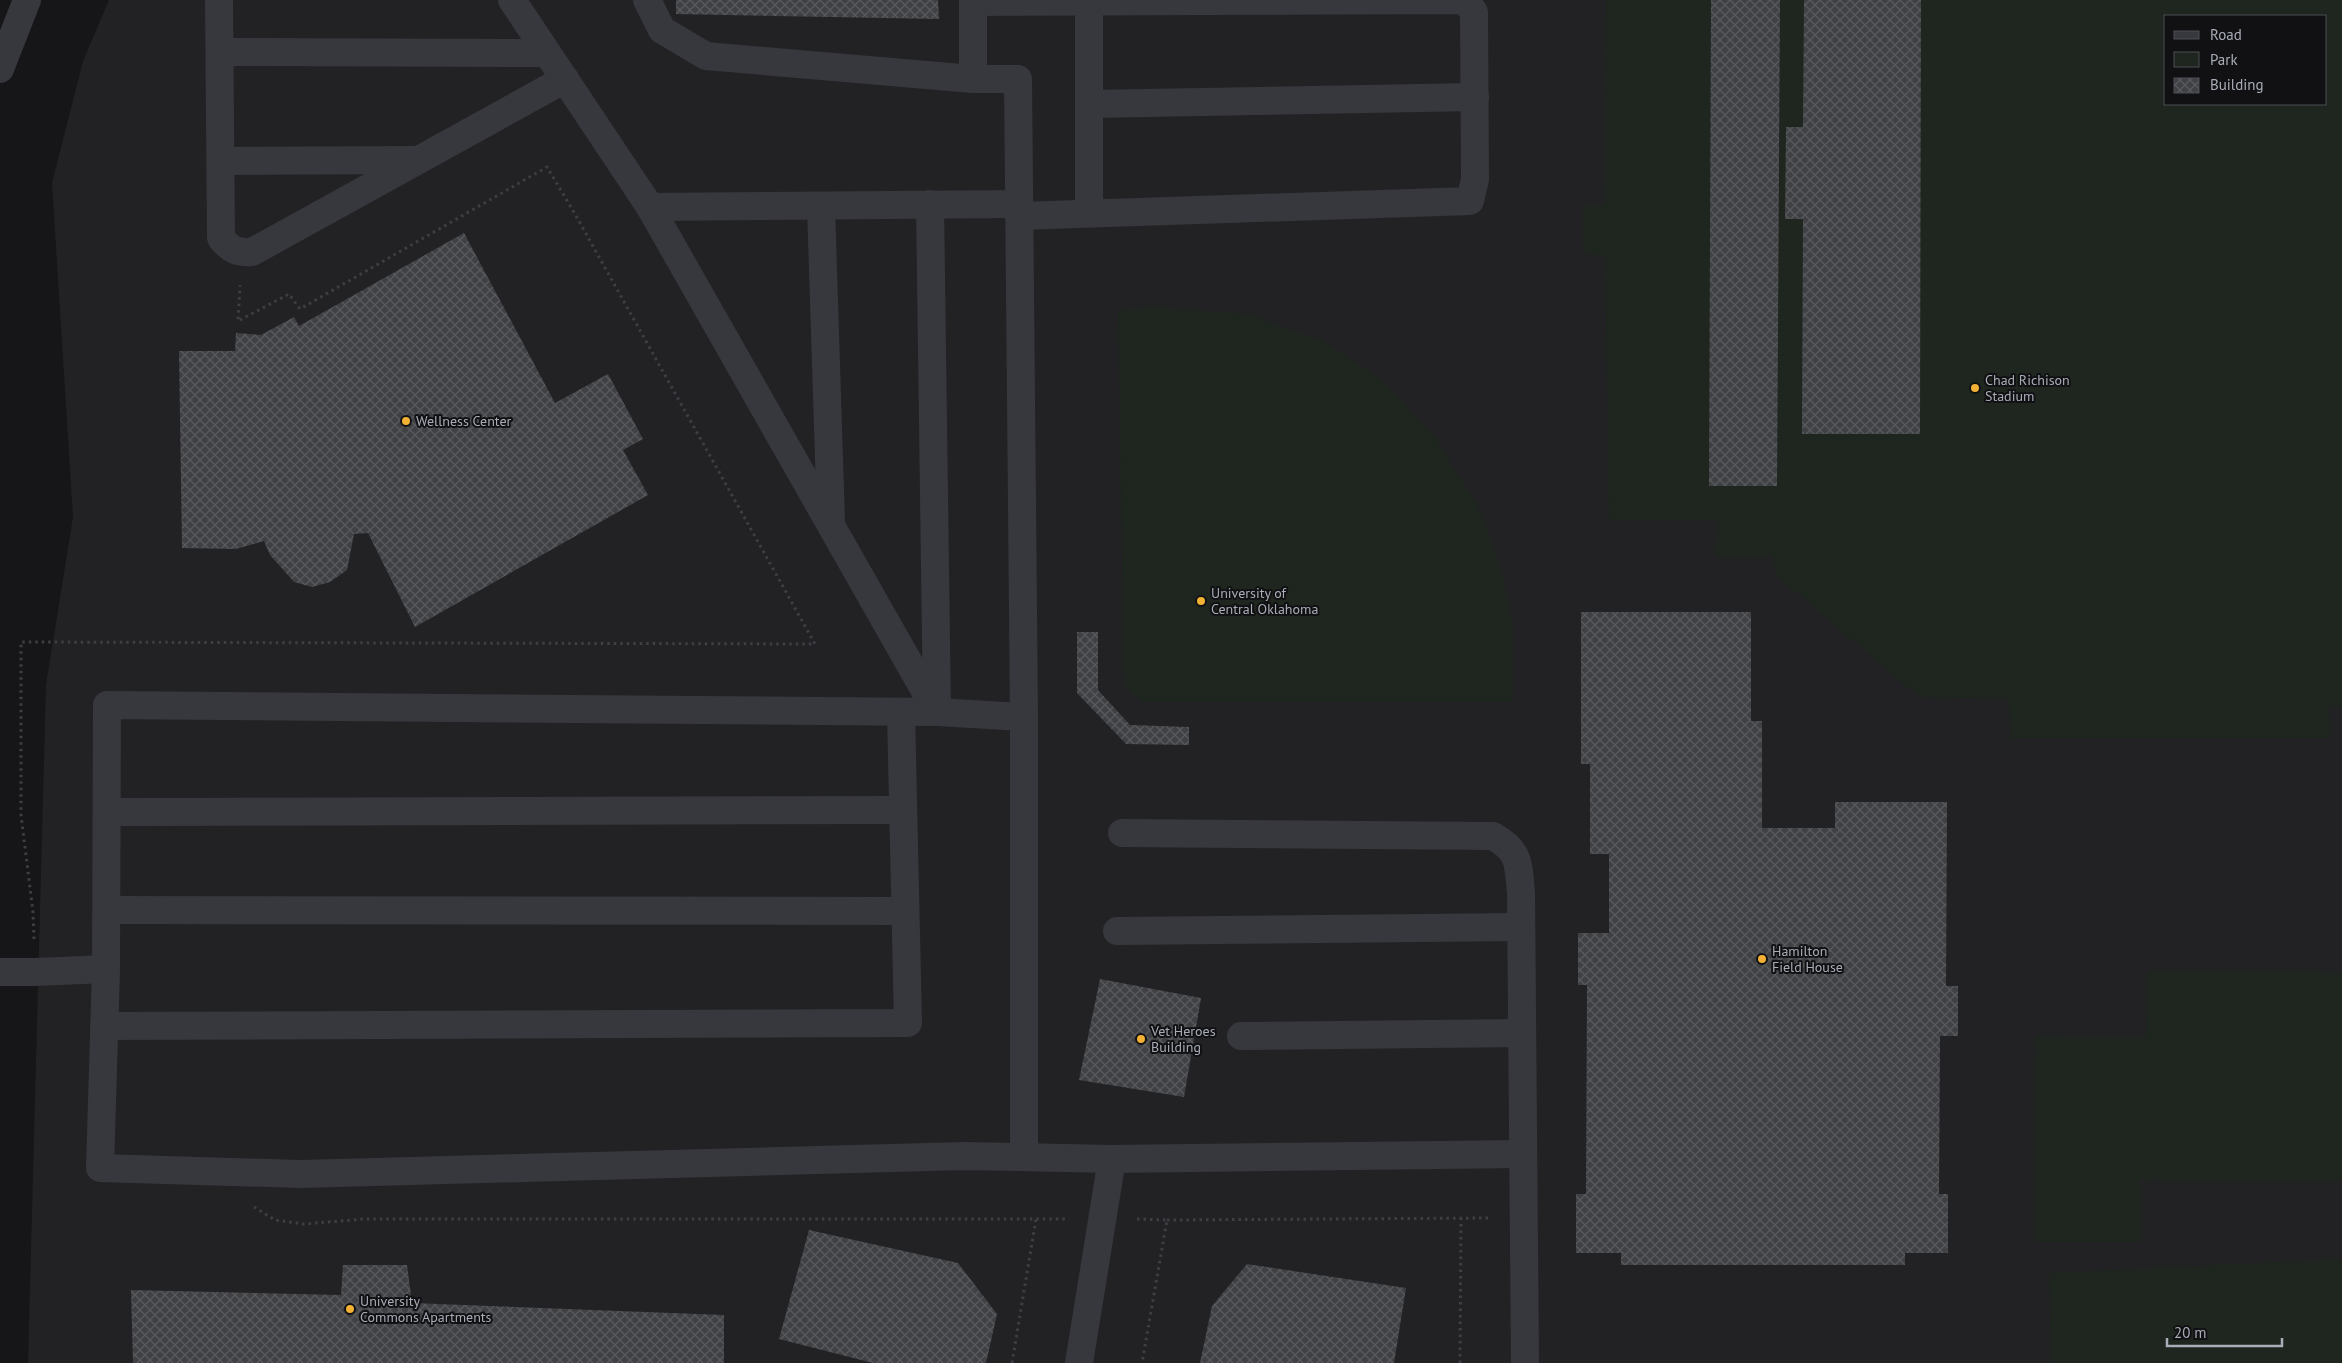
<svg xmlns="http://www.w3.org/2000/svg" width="2342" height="1363" font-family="'PT Sans',sans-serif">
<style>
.built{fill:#222225;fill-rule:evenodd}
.green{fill:#1e261f;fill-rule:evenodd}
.building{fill:url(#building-cross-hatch)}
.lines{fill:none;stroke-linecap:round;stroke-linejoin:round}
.path{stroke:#3d3f44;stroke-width:3;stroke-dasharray:2.5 4;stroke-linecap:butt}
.minor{stroke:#37383d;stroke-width:28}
.poi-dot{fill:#f2b134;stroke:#111113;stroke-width:2}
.labels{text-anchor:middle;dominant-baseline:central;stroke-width:4;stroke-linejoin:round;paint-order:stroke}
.poi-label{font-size:14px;fill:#a8adb8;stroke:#111113;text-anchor:start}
</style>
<defs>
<pattern id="building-cross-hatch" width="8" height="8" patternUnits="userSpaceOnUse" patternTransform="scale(1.25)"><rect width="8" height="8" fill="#404145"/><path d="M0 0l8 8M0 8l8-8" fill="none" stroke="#595a5e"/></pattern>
</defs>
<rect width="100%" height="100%" fill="#161618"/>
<path class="built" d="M109,0h2233v1363h-2314l18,-678 27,-168 -21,-334 31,-122zM2166,16h160v88h-160z"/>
<g class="green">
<path d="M1606,0h736v707l-13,-1 1,32h-320l-1,-39 -90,-2 -143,-122 -3,-19h-58l4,-36h-110l-4,-264 -22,-3v-49l21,1zM2166,16h160v88h-160z"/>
<path d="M1152,307l95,7 74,26 60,39 53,57 44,70 23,62 12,58v76h-371l-18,-17 -6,-375z"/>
<path d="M2147,971l195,1v209l-201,-1v62h-106l1,-206 110,1z"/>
<path d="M2342,1259v104h-291l-2,-90z"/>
</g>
<g class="building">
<path d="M676,0h262l1,19 -263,-5z"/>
<path d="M1711,0h69l-3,486h-68z"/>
<path d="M1804,0h117l-1,434h-118l1,-215h-18l1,-92h17z"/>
<path d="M464,233l91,170 53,-29 35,65 -20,11 25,45 -233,132 -47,-94 -14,1 -7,36 -17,12 -18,5 -18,-5 -24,-27 -6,-14 -28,8 -54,-1 -3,-197h56l1,-18 25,2 33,-18 5,9z"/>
<path d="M1581,612h170v109h11v107h73v-26h112l-1,184h12v50h-18l-1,158h9v59h-43v12h-284v-12h-45v-59h10l1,-209h-9v-52h31v-79h-19v-90h-9z"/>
<path d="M1077,632h21v58l32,35 59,2v18l-63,-1 -49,-51z"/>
<path d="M1100,979l101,19 -17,99 -105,-17z"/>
<path d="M809,1230l149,33 39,51 -11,49h-113l-94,-24z"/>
<path d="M1247,1264l159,24 -12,75h-194l12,-57z"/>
<path d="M343,1265h64l5,38 312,12v48h-591l-2,-73 210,5z"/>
</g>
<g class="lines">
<g class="path">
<path d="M34,939l-1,-27 -12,-97v-173l794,2 -240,-430 -28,-47 -247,142 -11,-15 -51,27 2,-36"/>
<path d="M254,1207l21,13 29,4 60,-5h705"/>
<path d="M1137,1219l30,1 -25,143"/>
<path d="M1167,1220l323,-2"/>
<path d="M1012,1363l24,-144"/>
<path d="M1460,1363l1,-145"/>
</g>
<g class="minor">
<path d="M219,0l2,238c9,12 17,15 31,14l313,-173"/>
<path d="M512,0l138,207 369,-3"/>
<path d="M647,0l15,30 44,26 267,23"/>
<path d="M973,0v79h45l6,638v440"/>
<path d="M973,2l492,-2 9,12 1,167 -5,22 -451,15"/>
<path d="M220,52l327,1"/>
<path d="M0,69l27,-69"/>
<path d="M1089,104l386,-7"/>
<path d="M221,161l196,-1"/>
<path d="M821,206l10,316"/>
<path d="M650,207l287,505 -7,-508"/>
<path d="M1089,213v-212"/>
<path d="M107,812l796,-2"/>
<path d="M1122,833l371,3c28,16 25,28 28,57l4,470"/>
<path d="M107,910l798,1"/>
<path d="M1117,931l404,-4"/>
<path d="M106,969l1,-264 830,7 87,5"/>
<path d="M0,972h35l71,-3 -6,199 201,6 663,-18 148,3 411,-5"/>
<path d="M104,1026l804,-3 -7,-311"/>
<path d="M1241,1036l281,-3"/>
<path d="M1079,1363l33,-204"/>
</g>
</g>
<g class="poi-dot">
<circle cx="1975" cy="388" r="5"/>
<circle cx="406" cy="421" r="5"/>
<circle cx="1201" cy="601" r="5"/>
<circle cx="1762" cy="959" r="5"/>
<circle cx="1141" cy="1039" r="5"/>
<circle cx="350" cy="1309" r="5"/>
</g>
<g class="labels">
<g class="poi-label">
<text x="1985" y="380">Chad Richison<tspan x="1985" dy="16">Stadium</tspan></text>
<text x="416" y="421">Wellness Center</text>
<text x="1211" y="593">University of<tspan x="1211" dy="16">Central Oklahoma</tspan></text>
<text x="1772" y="951">Hamilton<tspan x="1772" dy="16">Field House</tspan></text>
<text x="1151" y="1031">Vet Heroes<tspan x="1151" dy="16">Building</tspan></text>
<text x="360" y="1301">University<tspan x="360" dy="16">Commons Apartments</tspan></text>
</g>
</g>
<rect x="2164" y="15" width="162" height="90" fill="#111113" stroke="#4d4f55"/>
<rect x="2174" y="31" width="25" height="8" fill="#37383d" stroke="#4d4f55"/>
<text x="2210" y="40" font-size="15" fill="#a8adb8">Road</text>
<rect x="2174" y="52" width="25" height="15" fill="#1e261f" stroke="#4d4f55"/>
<text x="2210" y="65" font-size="15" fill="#a8adb8">Park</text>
<rect x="2174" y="78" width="25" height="15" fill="url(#building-cross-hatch)" stroke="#4d4f55"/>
<text x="2210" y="90" font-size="15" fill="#a8adb8">Building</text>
<path d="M2167 1338v8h115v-8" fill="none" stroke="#a8adb8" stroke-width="2.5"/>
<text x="2174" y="1338" font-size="15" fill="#a8adb8" stroke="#111113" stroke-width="4" paint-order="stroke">20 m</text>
</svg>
